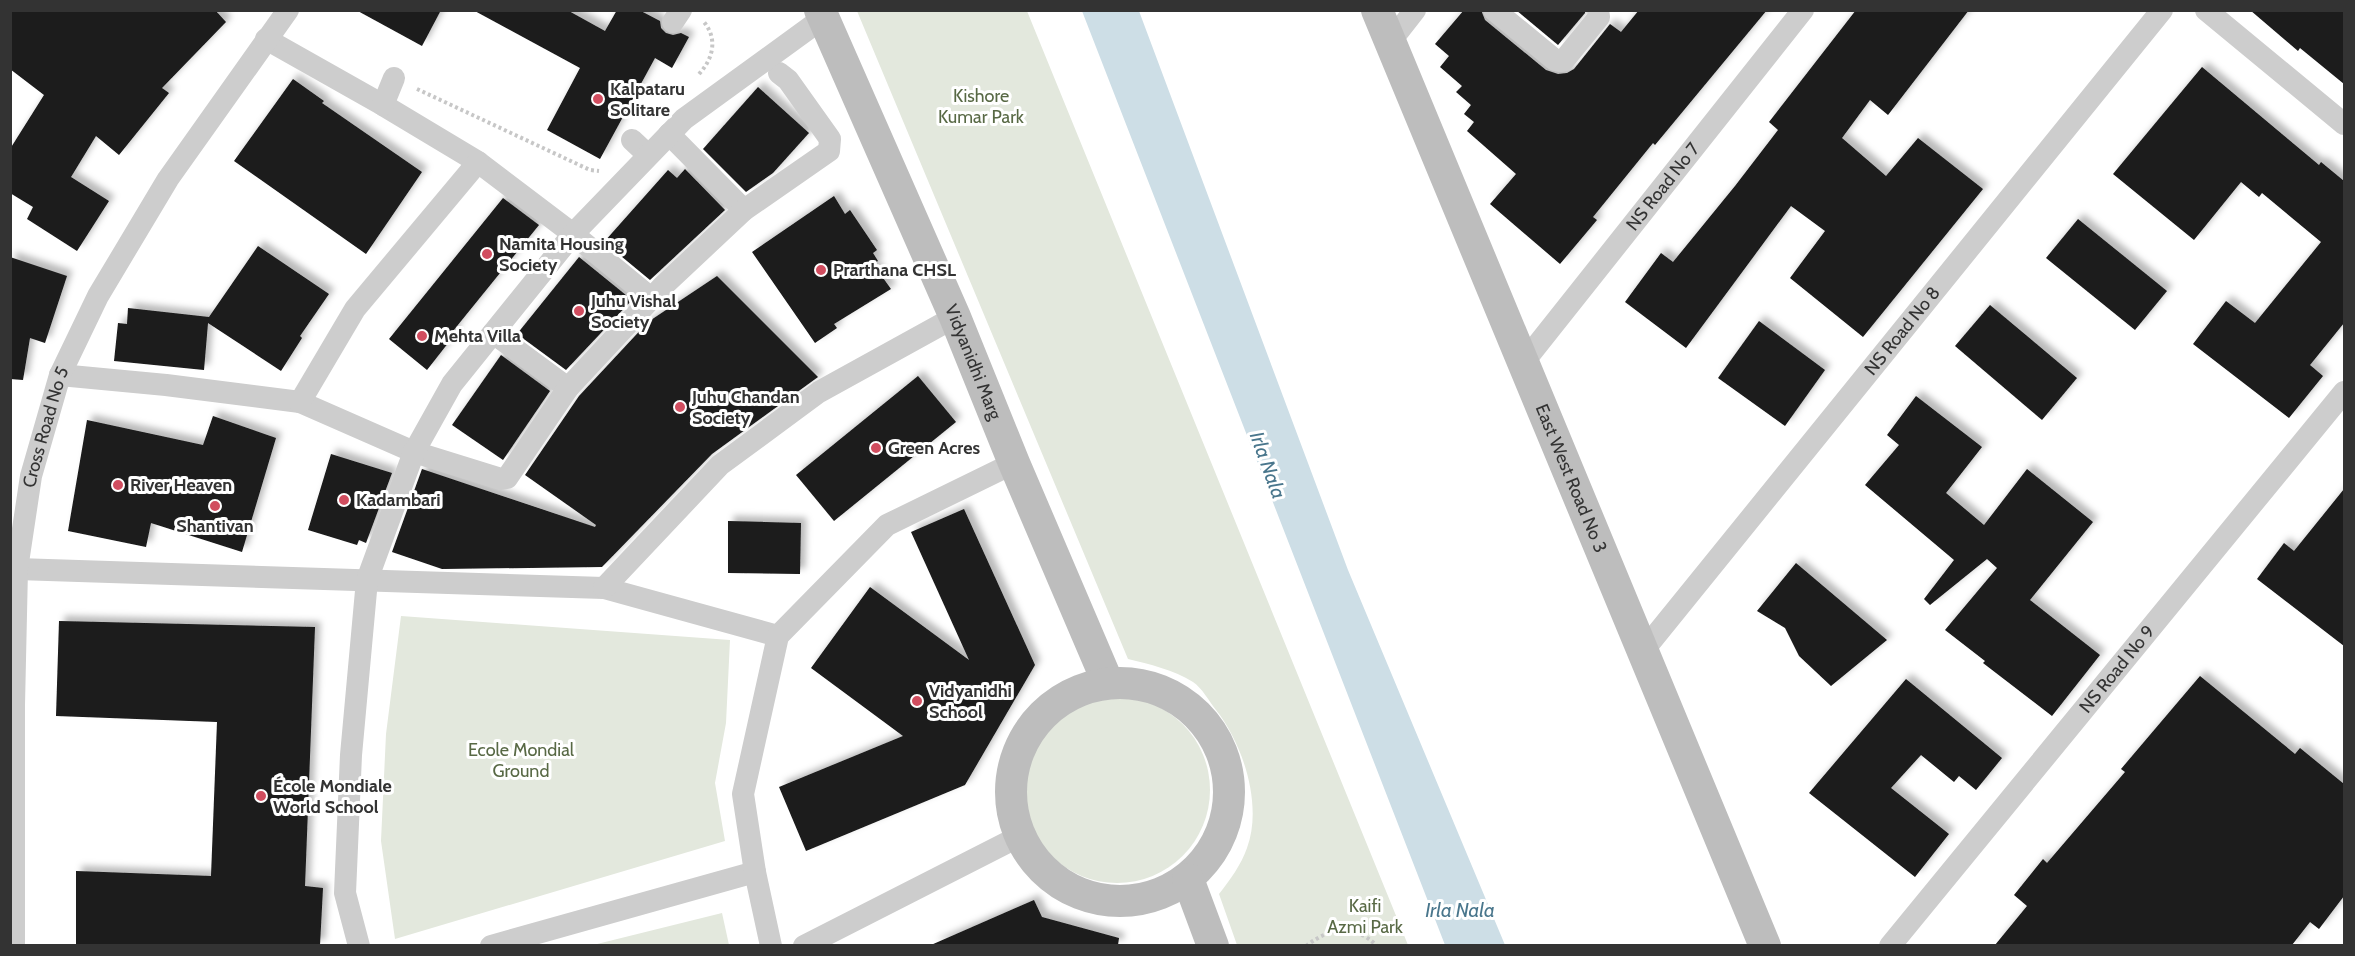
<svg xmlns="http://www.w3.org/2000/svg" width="2355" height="956" font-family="Cabin,sans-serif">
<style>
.green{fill:#e3e8dd}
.water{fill:#cddee6}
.building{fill:#1a1a1a;filter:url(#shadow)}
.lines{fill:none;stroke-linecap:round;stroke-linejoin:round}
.path{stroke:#c7c7c7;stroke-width:4;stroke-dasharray:3 3;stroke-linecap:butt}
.street{stroke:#cdcdcd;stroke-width:22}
.secondary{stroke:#bdbdbd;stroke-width:32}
.poi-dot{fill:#d14d5f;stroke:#fff;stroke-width:2}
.labels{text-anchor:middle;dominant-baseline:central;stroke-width:6;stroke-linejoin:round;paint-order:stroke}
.poi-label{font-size:18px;font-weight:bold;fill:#333;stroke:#fff;text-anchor:start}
.park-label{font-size:18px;fill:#586945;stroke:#fff}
.street-label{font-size:18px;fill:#333;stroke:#fff}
.water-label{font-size:20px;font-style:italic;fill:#49768c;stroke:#fff}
</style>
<defs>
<filter id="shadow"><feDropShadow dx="5.5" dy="-5.5" stdDeviation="3" flood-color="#0004"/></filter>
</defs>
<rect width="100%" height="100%" fill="#fff"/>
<g class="green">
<path d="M857,11h170l381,934h-171l-18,-51c11,-14 22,-29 28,-46 16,-43 -4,-104 -31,-138 -7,-9 -14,-22 -23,-28 -19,-12 -44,-18 -65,-23z"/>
<path d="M401,616l329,24 -4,83 -11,60 10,58 -330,98 -14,-98 5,-107z"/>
<circle cx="1117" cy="790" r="93"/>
<path d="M722,913l7,32h-136z"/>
</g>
<path class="water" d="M1082,11h57l209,559 157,375h-60z"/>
<g class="building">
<path d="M10,10h205l11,12 -64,66 7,5 -50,62 -23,-19 -25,41 38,24 -32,50 -50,-32 6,-12 -23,-14v-44l34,-54 -34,-26z"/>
<path d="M356,10h85l-19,36z"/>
<path d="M473,10h94l38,21 12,-21h22l21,11 1,7 5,5 7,2 8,-2 8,4 -17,31 -17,-10 -55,101 -53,-29 33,-62z"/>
<path d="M1464,10h17l4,10 61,50 12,4 9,-1 7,-4 36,-45 11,8 18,-22h128l-112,135 -2,-2 -60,74 4,3 -37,44 -70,-60 26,-30 -49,-43 7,-9 -10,-8 7,-9 -15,-13 6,-6 -22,-19 9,-11 -14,-12z"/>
<path d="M1516,10h69v3l-27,32z"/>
<path d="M1856,10h113l-81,105 -18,-15 -28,38 44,38 32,-38 65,51 -120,148 -73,-59 35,-47 -34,-25 -105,142 -61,-46 36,-49 12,9 62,-76 43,-56 -9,-8z"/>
<path d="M2250,10h94v74l-44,-36 -2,3z"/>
<path d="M2202,67l117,98 2,-3 23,19v142l-34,42 13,11 -34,42 -96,-74 33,-43 29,22 66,-81 -59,-49 -3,4 -18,-15 -47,58 -81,-66z"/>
<path d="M293,79l31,22 -2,2 100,69 -56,82 -132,-93z"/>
<path d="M758,87l51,46 -36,40 -27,19 -43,-43z"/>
<path d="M685,169l40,41 -75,70 -46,-38 64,-72 9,8z"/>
<path d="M834,196l11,18 5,-4 27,40 -4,3 5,8 -5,3 18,25 -57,35 3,4 -22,15 -63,-91z"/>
<path d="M503,198l36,27 -86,106 3,2 -29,37 -38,-31z"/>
<path d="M2078,219l89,72 -32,39 -89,-72z"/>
<path d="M258,246l71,48 -29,42 2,2 -21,33 -73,-48 -4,47 -90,-9 4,-38 9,1 1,-16 81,9z"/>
<path d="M10,257l57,19 -22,67 -15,-5 -7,42 -13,-1z"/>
<path d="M579,257l53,43 -66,70 -49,-36z"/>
<path d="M717,276l101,101 -106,77 -110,113 -160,2 -50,-17 30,-83 173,58 1,-2 -71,-50 54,-79 69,-74z"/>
<path d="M1990,305l87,73 -35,42 -87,-74z"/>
<path d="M1759,321l66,49 -40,56 -67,-48z"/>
<path d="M501,355l49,36 -47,69 -51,-35z"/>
<path d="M918,376l38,46 -122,99 -38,-46z"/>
<path d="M1916,396l66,51 -36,46 38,32 43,-56 66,53 -63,78 70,55 -48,61 -69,-53 2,-2 -40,-31 52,-62 -10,-9 -57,46 -6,-6 30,-39 -89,-75 34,-40 -12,-10z"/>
<path d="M213,416l63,22 -34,114 -91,-29 -5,24 -78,-16 19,-111 116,25z"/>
<path d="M331,454l61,19 -26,70 -7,-3 -2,5 -49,-15z"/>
<path d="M2344,489v157l-87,-67 27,-36 10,8z"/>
<path d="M964,509l71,156 -70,120 -159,66 -27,-64 124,-51 -92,-68 59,-81 99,73 -58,-128z"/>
<path d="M728,521l73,2 -1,51 -72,-1z"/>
<path d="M1796,563l91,77 -56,46 -32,-30 -14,-28 -28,-17z"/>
<path d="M59,621l256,6 -10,259 18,2 -3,57h-244v-74l135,5 6,-154 -161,-6z"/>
<path d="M2200,676l95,78 5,-6 44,36v112l-25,33 -9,-7 -18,23h-297l32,-39 -13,-11 29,-36 4,4 78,-91 -4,-3z"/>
<path d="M1906,679l96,79 -26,32 -17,-14 -5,6 -33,-27 -30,33 58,46 -34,43 -106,-84z"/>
<path d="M1034,900l8,17 77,21 -1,7h-187z"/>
</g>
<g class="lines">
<g class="path">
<path d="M699,74c14,-15 19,-35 5,-52"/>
<path d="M417,89l173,81 9,1"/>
<path d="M1306,946c23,-18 48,-23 71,0"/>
</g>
<g class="street">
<path d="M1494,10l61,50 5,1 4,-1 35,-43 -1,-7"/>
<path d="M2206,10l138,114"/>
<path d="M673,22l8,-12"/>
<path d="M266,39l117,66 95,57 95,72 78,64"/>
<path d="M1390,42l25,-32"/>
<path d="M383,105l11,-27"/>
<path d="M669,134l75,76"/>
<path d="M632,140l16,15"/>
<path d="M493,333l75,55"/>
<path id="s1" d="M1523,363l280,-353"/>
<path d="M60,375l106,10 134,17 114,50 87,27 6,-1 61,-90 95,-102 81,-76 85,-59 1,-12 -42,-59 -9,-7"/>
<path d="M300,402l55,-93 123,-147"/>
<path d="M17,569l587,19 174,48"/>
<path d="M604,588l116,-123 99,-73 136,-75"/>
<path id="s2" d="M1643,651l519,-641"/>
<path id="s3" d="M14,946v-241l3,-136 14,-93 29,-101 38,-79 70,-117 120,-169"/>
<path d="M359,946l-14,-53 6,-138 16,-175 47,-128 38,-68 121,-150 111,-115 139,-101"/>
<path d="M491,946l264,-74"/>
<path d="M771,946l-16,-74 -12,-78 35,-158 109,-111 127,-62"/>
<path d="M804,946l216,-110"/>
<path id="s4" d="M1890,946l454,-554"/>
</g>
<g class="secondary">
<path id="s5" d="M820,10l135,307 59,146 94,220"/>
<path id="s6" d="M1377,10l388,936"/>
<circle cx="1120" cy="792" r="109"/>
<path d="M1188,879l25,67"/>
</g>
</g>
<g class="poi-dot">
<circle cx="598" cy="99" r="6"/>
<circle cx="487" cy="254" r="6"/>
<circle cx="821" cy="270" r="6"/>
<circle cx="579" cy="311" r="6"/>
<circle cx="422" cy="336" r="6"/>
<circle cx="680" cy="407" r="6"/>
<circle cx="876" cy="448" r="6"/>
<circle cx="118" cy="485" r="6"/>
<circle cx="344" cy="500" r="6"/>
<circle cx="215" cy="506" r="6"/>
<circle cx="917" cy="701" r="6"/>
<circle cx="261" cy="796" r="6"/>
</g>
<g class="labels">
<g class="poi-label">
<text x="610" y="89">Kalpataru<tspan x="610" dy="21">Solitare</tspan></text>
<text x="499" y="244">Namita Housing<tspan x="499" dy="21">Society</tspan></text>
<text x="833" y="270">Prarthana CHSL</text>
<text x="591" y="301">Juhu Vishal<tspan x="591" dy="21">Society</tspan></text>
<text x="434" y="336">Mehta Villa</text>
<text x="692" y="397">Juhu Chandan<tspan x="692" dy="21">Society</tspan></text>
<text x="888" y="448">Green Acres</text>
<text x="130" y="485">River Heaven</text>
<text x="356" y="500">Kadambari</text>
<text x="215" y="526" text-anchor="middle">Shantivan</text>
<text x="929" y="691">Vidyanidhi<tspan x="929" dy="21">School</tspan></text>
<text x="273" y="786">École Mondiale<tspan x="273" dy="21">World School</tspan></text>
</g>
<g class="park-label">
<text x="981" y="96">Kishore<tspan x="981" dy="21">Kumar Park</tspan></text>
<text x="521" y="750">Ecole Mondial<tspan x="521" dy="21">Ground</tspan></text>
<text x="1365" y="906">Kaifi<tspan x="1365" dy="21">Azmi Park</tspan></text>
</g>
<g class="street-label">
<text stroke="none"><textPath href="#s1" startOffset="225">NS Road No 7</textPath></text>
<text stroke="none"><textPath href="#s2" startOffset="412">NS Road No 8</textPath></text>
<text stroke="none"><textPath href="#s5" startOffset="384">Vidyanidhi Marg</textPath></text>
<text stroke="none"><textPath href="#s3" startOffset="522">Cross Road No 5</textPath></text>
<text stroke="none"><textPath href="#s6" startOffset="507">East West Road No 3</textPath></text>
<text stroke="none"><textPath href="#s4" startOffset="358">NS Road No 9</textPath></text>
</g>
<g class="water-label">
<text transform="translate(1268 465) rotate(70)">Irla Nala</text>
<text x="1460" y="910">Irla Nala</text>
</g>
</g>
<rect width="2355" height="956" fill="none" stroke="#333333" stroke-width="24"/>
</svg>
